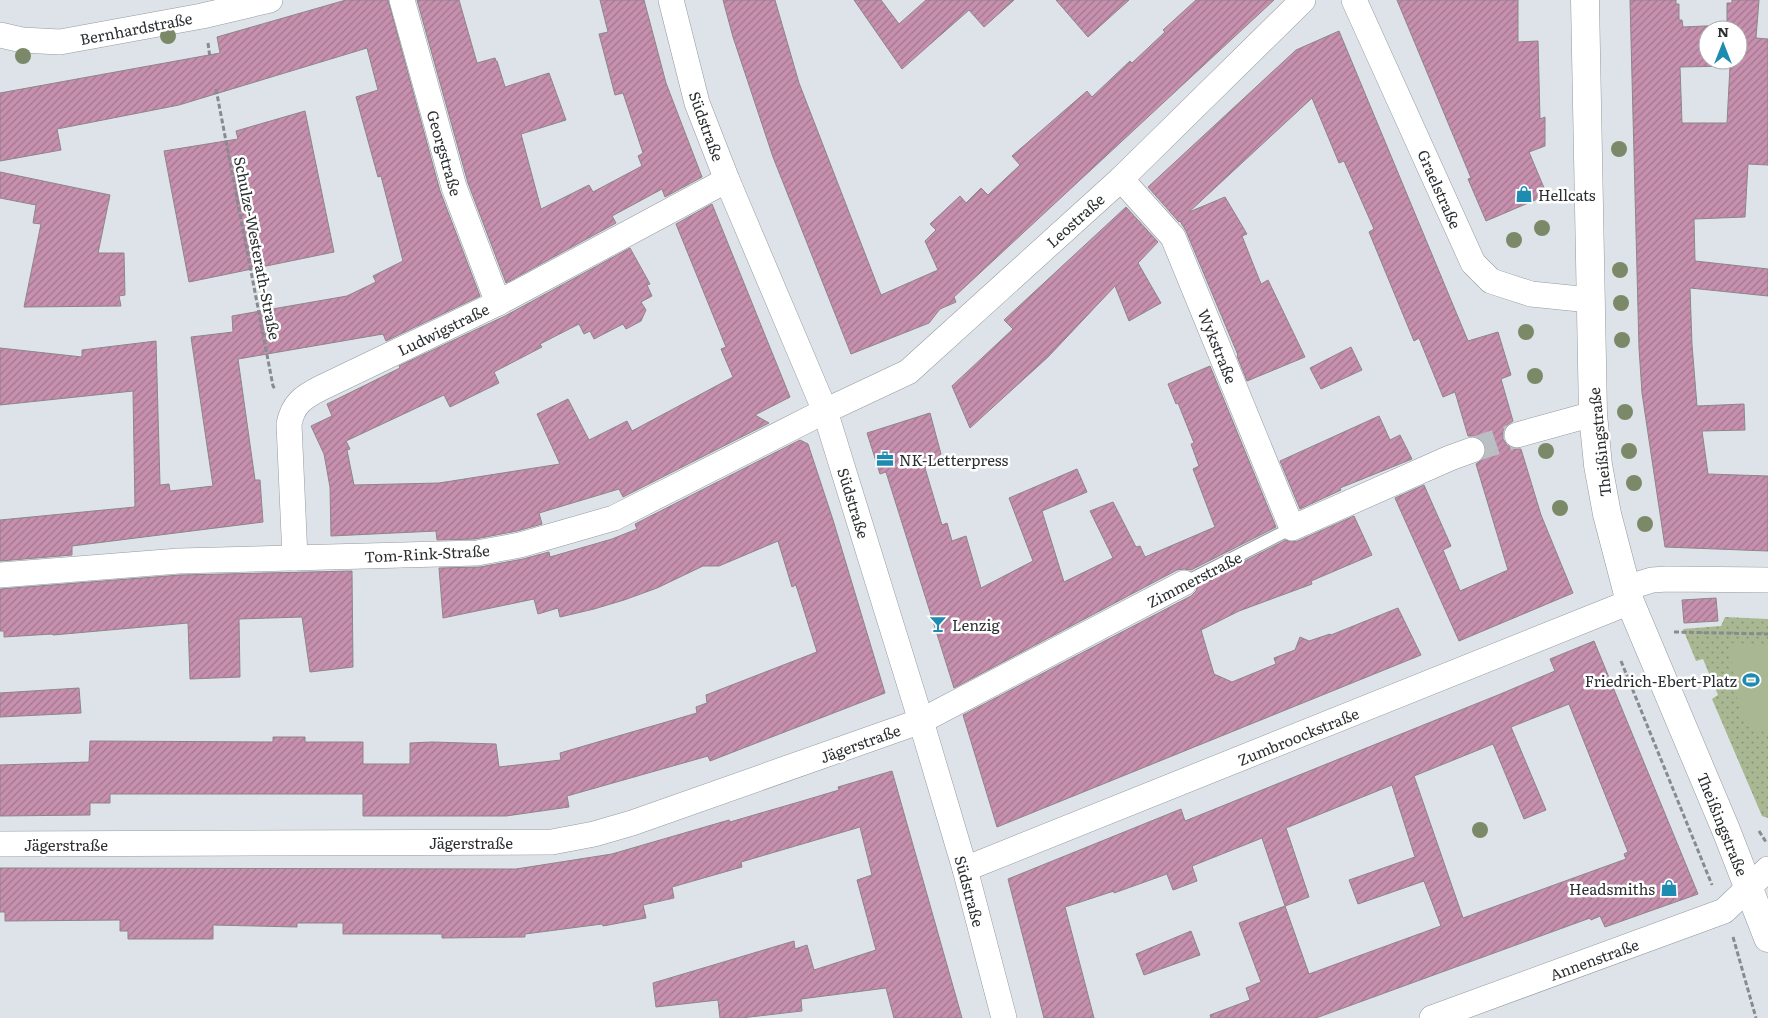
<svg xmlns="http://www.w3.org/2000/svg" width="1768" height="1018" font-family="Literata,serif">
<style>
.park{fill:url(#park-dots)}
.garden{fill:#a9b892}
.building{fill:url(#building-hatch);stroke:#8d8689;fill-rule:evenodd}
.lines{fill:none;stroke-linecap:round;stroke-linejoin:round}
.street-tunnel{stroke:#babfc3;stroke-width:25;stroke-dasharray:25 12;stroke-linecap:butt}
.lane-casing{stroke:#949a9f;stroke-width:14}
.street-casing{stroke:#949a9f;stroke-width:26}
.secondary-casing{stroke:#949a9f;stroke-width:29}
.path{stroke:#878b8f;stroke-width:3;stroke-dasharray:5 2.5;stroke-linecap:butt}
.lane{stroke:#fff;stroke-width:12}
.street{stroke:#fff;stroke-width:25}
.secondary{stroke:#fff;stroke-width:28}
.tree{fill:#7c8969}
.labels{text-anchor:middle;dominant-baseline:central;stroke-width:5;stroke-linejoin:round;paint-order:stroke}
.street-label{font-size:15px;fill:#2c2f31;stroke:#fff}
.poi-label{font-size:15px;fill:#2c2f31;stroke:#fff;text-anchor:start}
</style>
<defs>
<pattern id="park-dots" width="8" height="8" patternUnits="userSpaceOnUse" patternTransform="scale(1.25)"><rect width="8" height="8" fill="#a9b892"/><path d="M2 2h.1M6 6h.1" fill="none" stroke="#8a9678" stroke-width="1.8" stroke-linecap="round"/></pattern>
<pattern id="building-hatch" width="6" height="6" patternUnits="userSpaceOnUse" patternTransform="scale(1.25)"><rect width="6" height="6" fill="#c690ae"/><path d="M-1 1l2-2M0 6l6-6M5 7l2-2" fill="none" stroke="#a1768e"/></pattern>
</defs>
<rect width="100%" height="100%" fill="#dde3e8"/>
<path class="park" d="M1725,617l43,2v199l-6,-2 -50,-117 6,-4 -15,-36 -7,2 -13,-32 38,-3z"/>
<path class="garden" d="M1729,643l39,1v87c-7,0 -13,0 -19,-4 -12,-9 -17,-67 -20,-84z"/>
<g class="building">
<path d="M346,0h42l52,191 40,105 -94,45 -3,-7 -145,25 17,121h5l3,42 -191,24v9l-72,6v-41l135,-13 -2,-116 -133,14v-57l82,9v-7l74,-9 4,144 9,-1 1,7 43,-5 -22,-149 42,-5 -1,-16 115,-20 29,-14 -3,-6 30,-15 -22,-85 -3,1 -22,-80 22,-7 -11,-42 -188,57 -122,24 4,21 -61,11v-68l220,-40 -3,-16z"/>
<path d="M417,0h42l18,63 18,-5 1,3h1l8,26 44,-14 17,47 -45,14 20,75 48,-24 4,7 49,-26 -4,-10 5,-3 -20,-60 -8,2 -16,-61 9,-2 -8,-32h44l22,83 36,94 -37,20 -3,-8 -50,27 4,7 -110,60 -38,-100z"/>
<path d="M723,0h52l24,83 82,212 57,-25 -13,-29 11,-11 -6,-6 30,-28 6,7 15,-15 7,7 32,-30 -8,-9 75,-65 5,6 38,-36 2,2 33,-31 -2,-2 33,-30h78l-320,297 2,5 -16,7 -11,14 -78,31 -78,-197 -40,-120z"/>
<path d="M854,0h27l18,24 27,-24h88l-30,27 -15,-17 -67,59z"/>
<path d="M1056,0h73l-41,37z"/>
<path d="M1397,0h121v42l20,-1 2,78 5,-2v29l-16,6 18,43 -61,26 -18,-42 3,-1z"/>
<path d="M1630,0h46v4h3v16h3l1,7 44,-2v-22h5v-3h27l-3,38 12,1v126l-20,-1 -3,53 -51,2 1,42 73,8v27l-78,-8 2,57 5,61 47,-2 1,26 -43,1 6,43 60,2v75l-103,-4 -23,-154 -3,-45zM1708,30h30v30h-30zM1730,66l-3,57h-45l-2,-56z"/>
<path d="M1339,31l129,310 30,-9 13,43 -10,4 12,42 -6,4 -4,6v8l4,6 6,4h8l20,66 32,78 -114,48 -64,-143 29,-13 27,61 -8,4 17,41 48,-21 -32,-106 7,-5 3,-6v-7l-5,-7 -6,-3h-7l-13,-44 -12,5 -24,-59 -5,3 -45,-109 5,-3 -30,-68 -5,2 -27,-65 -123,114 36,-15 22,37 -5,2 19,48 7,-4 37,77 -58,24 -10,-25 1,-1 -52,-124 -6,-10 -1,1 -31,-35 148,-137z"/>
<path d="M305,111l29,141 -145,30 -25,-131 74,-12 -2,-8z"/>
<path d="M0,172l110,23 -12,58h26l1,42 -6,1 2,10 -97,1 17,-83 -8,-1 3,-18 -36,-7z"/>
<path d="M712,204l78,193 -35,18 14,8 -146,74 -4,-8 -80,24 3,11 -25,7 -42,8 -38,1 -1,-9 -105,5 -1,-49 -6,-33 -13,-28 21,-10 -5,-12 73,-36 -1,-2 106,-50 125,-68 20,36 -3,1 5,11 -11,6 5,8 -5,11 -15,8 -3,-5 -29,15 -4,-8 -6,3 -5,-10 -39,20 2,3 -48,25 5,11 -49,24 -6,-12 -98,46 4,8 -3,1 7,35 85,-2 121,-19 -23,-50 31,-15 21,41 38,-19 5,10 101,-54 -12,-28 5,-2 -50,-123z"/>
<path d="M1126,207l32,35 -20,21 23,40 -32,18 -14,-35 -67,71 -78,71 -18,-42 61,-57 -9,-9z"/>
<path d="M1351,347l11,23 -41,19 -11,-21z"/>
<path d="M1210,366l66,161 -85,43 -7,-1 -7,1 -223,118 -68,-216 -6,2 -13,-41 63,-20 11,41 -16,14 17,57 5,-2 5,18 14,-5 15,52 52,-27 -24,-63 68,-29 10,23 -45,19 22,71 49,-24 -23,-47 23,-9 23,45 4,-1 5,11 70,-30 -22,-58 6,-3 -8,-22 3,-1 -16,-40 -2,1 -8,-20z"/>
<path d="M1379,416l11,24 10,-5 12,24 -72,29 1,2 -41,19 -20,-48z"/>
<path d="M800,440l8,4 25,76 52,173 -175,68 -2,-5 -141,40 2,11 -63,9h-143v-22h-253v9h-20v12l-90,1v-51l89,-3 1,-21 183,1v-5h32v5h58v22h47v-21l22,-1 64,2 3,23 62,-7 -1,-7 137,-40 -1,-6 11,-4 -1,-8 111,-43 -21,-67 -4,2 -14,-46 -59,25h-16l-46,22 -33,12 -30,9 -34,8 -2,-9 -20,6 -4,-15 -91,19 -4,-50 41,-1 43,-8 26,-7 1,5 62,-18 25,-10 -2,-5z"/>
<path d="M1354,516l18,39 -61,26 1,3 -73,27 -38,19 13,44 18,8 44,-18 -2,-6 21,-8 5,-13 9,4 21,-7 1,1 67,-27 23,47 -424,172 -34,-112 228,-119 5,-5 2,-6 88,-45 5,2 7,-1z"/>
<path d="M352,571l1,96 -43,5 -8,-55 -63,2 1,58 -50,2 -2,-56 -135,12 -1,-1 -48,3v-6h-4v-42l180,-14z"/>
<path d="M1716,598l2,23 -34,2 -2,-23z"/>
<path d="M1594,641l104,253 -93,33 -5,-11 -9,4 -1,-2 -274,100h-105l-1,-3 40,-15 -4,-12 15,-6 -22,-59 46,-17 -23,-68 -70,28 5,15 -24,9 -6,-16 -53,19v-2l-49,16 29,111h-50l-36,-139 173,-70 4,12 313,-126 57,-24 -5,-12zM1569,704l59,148 -4,2 2,5 -163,59 -49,-142 79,-32 31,75 22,-9 -35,-83zM1392,785l23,72 -66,23 9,24 66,-23 17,45 -132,48 -24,-68 24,-9 -23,-69z"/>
<path d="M79,688l2,25 -81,4v-24z"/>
<path d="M892,771l70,247h-68l-8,-30 -85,11 1,12 -61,7h-21l-2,-18 -62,7 -3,-24 141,-42 1,8 12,-4 7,25 62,-20 -19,-70 15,-5 -12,-48 -119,35 1,5 -70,20 2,11 -31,7 3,13 -43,8 -1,-2 -77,10v3l-83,1v-4h-99v-11h-46v4l-84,-2v14h-85v-8h-8v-11l-115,1v-9h-5v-44l516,1 96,-15 117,-34 1,2 79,-23 30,-9 -1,-3z"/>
<path d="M1191,931l9,24 -56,20 -8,-21z"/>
</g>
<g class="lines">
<path class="street-tunnel" d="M1472,450l45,-15"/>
<g class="lane-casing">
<path id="lane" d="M1184,583l108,-55"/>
</g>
<g class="street-casing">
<g id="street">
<path d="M402,0l52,187 44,116"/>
<path d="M671,0l26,103 30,77 98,231 96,310 44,148 39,149"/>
<path d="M1354,0l119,263 18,18 40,13 59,6"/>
<path d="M0,35l22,5 38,2 142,-26 68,-16"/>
<path d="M1121,179l52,58 119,291 158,-70 22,-8"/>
<path d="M1517,435l76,-21"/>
<path d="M295,558l-6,-134c4,-20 14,-27 32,-36l177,-85 229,-123"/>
<path d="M0,575l179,-14 298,-8 43,-8 94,-27 211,-107 83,-39 213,-193 182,-179"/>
<path d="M1626,588l26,-8 15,-1 101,1"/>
<path d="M0,844l552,-2 42,-8 38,-11 289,-102 263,-138"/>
<path d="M965,869l665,-267"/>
<path d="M1432,1018l292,-107 44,-42"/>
</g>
</g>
<g class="secondary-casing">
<path id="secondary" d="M1585,0l8,414 5,51 9,49 23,88 96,228 42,108"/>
</g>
<g class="path">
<path d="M208,43l2,15"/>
<path d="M216,89l57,297 2,3"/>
<path d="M1674,632l94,2"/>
<path d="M1621,661l91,224"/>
<path d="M1759,831l7,11"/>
<path d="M1733,937l23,81"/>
</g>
<use href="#lane" class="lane"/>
<use href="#street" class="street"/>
<use href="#secondary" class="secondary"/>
</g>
<g class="tree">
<circle cx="168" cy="36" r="8"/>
<circle cx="23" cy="56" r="8"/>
<circle cx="1619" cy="149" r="8"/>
<circle cx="1542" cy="228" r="8"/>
<circle cx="1514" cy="240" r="8"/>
<circle cx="1620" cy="270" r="8"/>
<circle cx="1621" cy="303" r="8"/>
<circle cx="1526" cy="332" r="8"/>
<circle cx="1622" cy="340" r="8"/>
<circle cx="1535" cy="376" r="8"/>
<circle cx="1625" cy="412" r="8"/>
<circle cx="1546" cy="451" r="8"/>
<circle cx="1629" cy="451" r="8"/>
<circle cx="1634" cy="483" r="8"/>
<circle cx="1560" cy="508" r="8"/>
<circle cx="1645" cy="524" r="8"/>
<circle cx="1480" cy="830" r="8"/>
</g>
<defs>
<g id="shop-bare" transform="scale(1.35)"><path d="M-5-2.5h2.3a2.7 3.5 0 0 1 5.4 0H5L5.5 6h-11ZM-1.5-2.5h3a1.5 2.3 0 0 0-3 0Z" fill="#1e8bb1" stroke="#fff" stroke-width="2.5" paint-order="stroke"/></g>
<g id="office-bare" transform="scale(1.35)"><path d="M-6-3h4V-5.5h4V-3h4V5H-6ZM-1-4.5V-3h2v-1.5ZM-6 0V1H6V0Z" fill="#1e8bb1" stroke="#fff" stroke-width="2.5" paint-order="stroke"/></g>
<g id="bar-bare" transform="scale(1.35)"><path d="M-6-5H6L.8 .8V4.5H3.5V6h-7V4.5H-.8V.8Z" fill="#1e8bb1" stroke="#fff" stroke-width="2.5" paint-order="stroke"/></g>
<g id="stadium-bare" transform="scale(1.35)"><path d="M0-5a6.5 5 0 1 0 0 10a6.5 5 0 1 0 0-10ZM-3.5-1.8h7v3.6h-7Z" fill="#1e8bb1" stroke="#fff" stroke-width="2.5" paint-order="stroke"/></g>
</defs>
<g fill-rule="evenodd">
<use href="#shop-bare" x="1524" y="194"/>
<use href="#office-bare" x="885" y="459"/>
<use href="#bar-bare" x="938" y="624"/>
<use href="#stadium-bare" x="1751" y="680"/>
<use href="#shop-bare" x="1669" y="888"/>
</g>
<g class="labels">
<g class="street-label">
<text transform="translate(136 28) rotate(-11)">Bernhardstraße</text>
<text transform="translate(707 126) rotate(70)">Südstraße</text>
<text transform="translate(445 153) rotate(74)">Georgstraße</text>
<text transform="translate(1440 189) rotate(66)">Graelstraße</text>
<text transform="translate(1075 220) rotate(-42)">Leostraße</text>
<text transform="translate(258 248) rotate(79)">Schulze-Westerath-Straße</text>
<text transform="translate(443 329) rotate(-26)">Ludwigstraße</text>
<text transform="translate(1218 346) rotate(68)">Wykstraße</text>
<text transform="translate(1599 442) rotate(-96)">Theißingstraße</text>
<text transform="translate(854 503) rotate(73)">Südstraße</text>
<text transform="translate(427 553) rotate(-3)">Tom-Rink-Straße</text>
<text transform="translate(1194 579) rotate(-27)">Zimmerstraße</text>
<text transform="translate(1298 736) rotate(-22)">Zumbroockstraße</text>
<text transform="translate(860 743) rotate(-20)">Jägerstraße</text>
<text transform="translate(1723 824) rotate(68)">Theißingstraße</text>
<text x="471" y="842">Jägerstraße</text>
<text x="66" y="844">Jägerstraße</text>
<text transform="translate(970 891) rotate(75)">Südstraße</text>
<text transform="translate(1594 959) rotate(-20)">Annenstraße</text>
</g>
<g class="poi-label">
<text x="1538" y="194">Hellcats</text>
<text x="899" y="459">NK-Letterpress</text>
<text x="952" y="624">Lenzig</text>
<text x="1737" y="680" text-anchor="end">Friedrich-Ebert-Platz</text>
<text x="1655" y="888" text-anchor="end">Headsmiths</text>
</g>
</g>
<g transform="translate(1723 45)"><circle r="24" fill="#ffffff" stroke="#abacad"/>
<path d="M0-4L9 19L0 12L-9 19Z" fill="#1e8bb1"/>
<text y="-8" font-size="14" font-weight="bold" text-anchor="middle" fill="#2c2f31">N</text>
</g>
</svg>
